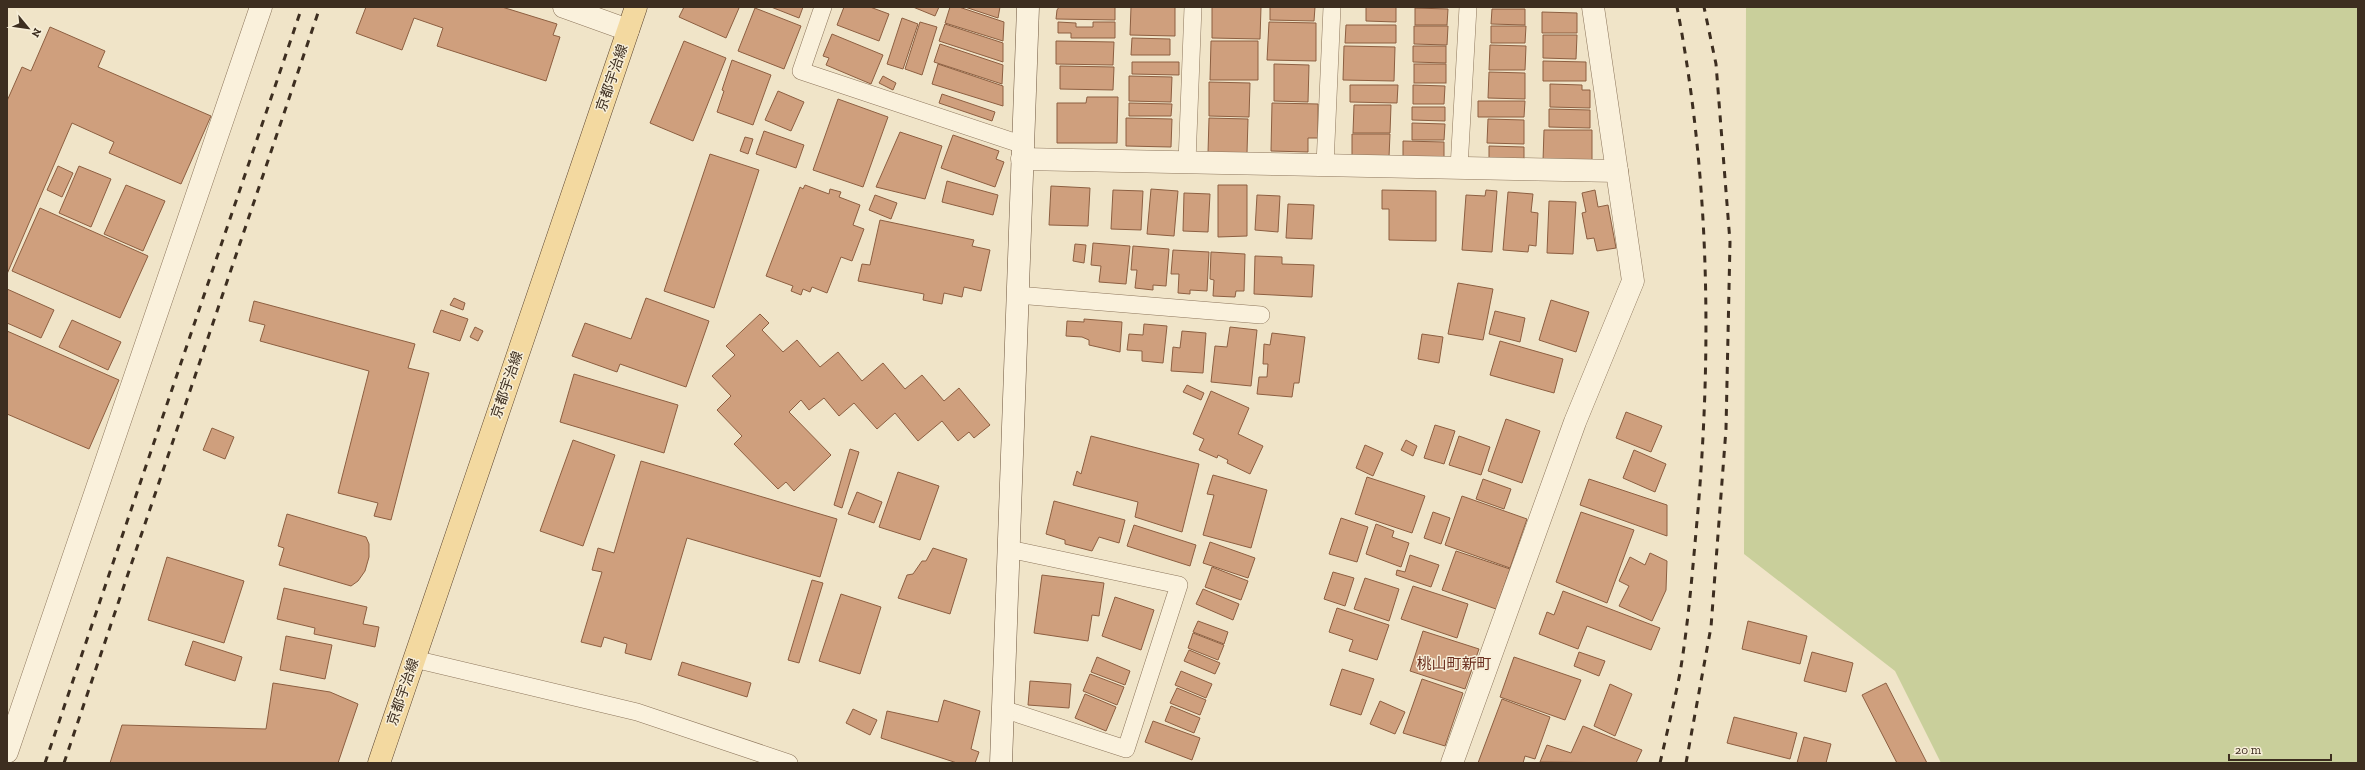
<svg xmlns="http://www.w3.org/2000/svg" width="2365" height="770" font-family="'Zilla Slab','Noto Sans JP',serif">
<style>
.green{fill:#c9cf9b}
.building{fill:#cf9f7d;stroke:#8d5f41}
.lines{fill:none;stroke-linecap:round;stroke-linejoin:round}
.lane-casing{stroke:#8d765c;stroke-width:18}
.street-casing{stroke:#8d765c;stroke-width:23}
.secondary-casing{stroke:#6f573f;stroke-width:23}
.primary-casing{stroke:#5b4430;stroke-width:23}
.lane{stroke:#faf1dc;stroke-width:17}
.street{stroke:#faf1dc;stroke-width:22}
.secondary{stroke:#faf1dc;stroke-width:22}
.primary{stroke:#f3d9a0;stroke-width:22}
.rail{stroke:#3d2e20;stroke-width:3;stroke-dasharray:7 7;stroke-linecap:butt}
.labels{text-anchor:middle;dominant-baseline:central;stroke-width:3;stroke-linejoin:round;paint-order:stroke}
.street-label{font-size:14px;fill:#3d2e20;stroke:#f7eed8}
.neighbourhood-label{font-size:15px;fill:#6b2e1e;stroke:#f7eed8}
</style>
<rect width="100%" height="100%" fill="#f0e4c8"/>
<path class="green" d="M1746,7h612v756h-417l-46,-92 -151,-117z"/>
<g class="building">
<path d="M366,7h136l55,17 -4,11 7,2 -14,44 -109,-35 6,-18 -29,-10 -12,32 -46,-17z"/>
<path d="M684,7h53l2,1 -13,30 -47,-21z"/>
<path d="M771,7h32l-4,11z"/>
<path d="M844,7h26l19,7 -10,27 -42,-16z"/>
<path d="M913,7h26l-4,9z"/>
<path d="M950,7h9l45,15 -1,19 -58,-18z"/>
<path d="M965,7h35l-2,11z"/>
<path d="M1059,7h56v13l-59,-1 1,-9z"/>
<path d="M1131,7h44v29l-45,-1z"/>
<path d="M1212,7h49l-1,32 -48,-1z"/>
<path d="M1270,7h45l-1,14 -44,-1z"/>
<path d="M1366,7h30v15l-30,-1z"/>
<path d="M755,8l46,18 -17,43 -46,-18z"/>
<path d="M1415,8l33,1 -1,16h-32z"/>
<path d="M1492,9h33v16l-34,-1z"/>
<path d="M1542,12l35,1v20h-35z"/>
<path d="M902,18l16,6 -15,45 -16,-5z"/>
<path d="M920,22l17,5 -15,48 -17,-6z"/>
<path d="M1058,22l18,1v4h17v-5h22v16h-44v-5h-13z"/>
<path d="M1269,22l47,1v38l-49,-1z"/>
<path d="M945,24l58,19v19l-64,-21z"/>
<path d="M1346,25h50v18h-51z"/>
<path d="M1414,26h34l-1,19 -33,-1z"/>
<path d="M1491,26h35l-1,17h-34z"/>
<path d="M50,27l55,24 -7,16 113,49 -30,68 -72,-31 5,-11 -42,-19 -65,151v-173l15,-34 9,4z"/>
<path d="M832,34l51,21 -12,29 -45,-19 3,-7 -6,-2z"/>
<path d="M1543,35h34l-1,24 -33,-1z"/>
<path d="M1132,38l38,1v16h-39z"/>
<path d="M684,41l42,17 -33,83 -43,-18z"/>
<path d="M1056,41l58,1 -1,23 -57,-1z"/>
<path d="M1211,41h47v39h-48z"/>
<path d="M940,44l63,21 -1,19 -68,-22z"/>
<path d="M1490,45l36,1 -1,24h-36z"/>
<path d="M1344,46l51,1 -1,34 -51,-1z"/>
<path d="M1413,46h33v17l-33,-1z"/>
<path d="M732,60l39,15 -18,50 -36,-13 7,-21 -2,-1z"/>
<path d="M1543,61l43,1v19h-43z"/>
<path d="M1132,62h47v13l-47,-1z"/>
<path d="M938,64l65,22v20l-71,-22z"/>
<path d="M1274,64l35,1 -1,37 -34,-1z"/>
<rect x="1414" y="64" width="32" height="19"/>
<path d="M1060,66l54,1 -1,23 -53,-1z"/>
<path d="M1489,72l36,1v26l-37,-1z"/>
<path d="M883,76l13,7 -3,7 -14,-7z"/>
<path d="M1129,76l43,1 -1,25 -42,-1z"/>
<path d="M1209,82l41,1 -1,34 -40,-1z"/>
<path d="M1550,84l32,1v5h8v18l-40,-1z"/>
<path d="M1350,85h48l-1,18 -47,-1z"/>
<path d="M1413,85l32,1 -1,18h-31z"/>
<path d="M778,91l26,11 -13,29 -26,-11z"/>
<path d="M942,94l53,18 -3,9 -53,-18z"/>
<path d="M1087,97h31l-1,46h-60v-40h29z"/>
<path d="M838,99l50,18 -25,70 -50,-17z"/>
<path d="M1478,101h47l-1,16h-46z"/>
<path d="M1129,103l43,1 -1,12h-42z"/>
<path d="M1272,103l46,1v34h-10v14l-37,-1z"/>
<path d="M1354,105h37l-1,28h-37z"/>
<path d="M1412,107h33v14l-33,-1z"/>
<path d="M1549,109l41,1v18l-41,-1z"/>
<path d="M1126,118l46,1 -1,28 -45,-1z"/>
<path d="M1209,118l39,1 -1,34h-39z"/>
<path d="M1488,119l36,1v24l-37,-1z"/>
<path d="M1412,123l33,1 -1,16h-32z"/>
<path d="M1544,130h48v32l-49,-1z"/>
<path d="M764,131l40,14 -8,23 -40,-14z"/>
<path d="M900,132l42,14 -17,53 -49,-12z"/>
<path d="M1352,134h38l-1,23h-37z"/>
<path d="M953,135l46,16 -3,8 8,3 -9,25 -54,-19z"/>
<path d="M745,137l8,2 -5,15 -8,-3z"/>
<path d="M1403,141l41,1v18h-41z"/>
<path d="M1489,146l35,1v13l-35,-1z"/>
<path d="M710,154l49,16 -45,138 -50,-17z"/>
<path d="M58,166l15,7 -11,24 -15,-7z"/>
<path d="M79,166l32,13 -20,48 -32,-14z"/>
<path d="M947,181l51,14 -5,20 -51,-13z"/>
<path d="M126,185l39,16 -22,50 -39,-17z"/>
<path d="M805,185l24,9 1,-5 11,3 -2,5 21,8 -7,20 11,4 -12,32 -11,-4 -14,36 -15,-6 -2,5 -7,-3 -2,6 -10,-4 2,-5 -27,-10 34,-89 3,2z"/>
<path d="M1218,185h29v51l-29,1z"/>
<path d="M1051,186l39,2 -2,38 -39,-1z"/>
<path d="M1151,189l27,2 -4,45 -27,-2z"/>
<path d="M1113,190l30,1 -2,39 -30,-1z"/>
<path d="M1382,190l54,1v50l-47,-1v-31h-7z"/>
<path d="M1486,190l11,1 -5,61 -30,-2 4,-55 19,1z"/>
<path d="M1595,190l3,17 10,-2 8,43 -19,3 -3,-13 -7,1 -5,-26 4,-1 -4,-19z"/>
<path d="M1508,192l25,2 -2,18 7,1 -2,33 -7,-1 -1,7 -25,-2z"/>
<path d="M1184,193l26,1 -2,38 -25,-1z"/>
<path d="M875,195l22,8 -6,16 -22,-9z"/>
<path d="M1257,195l23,1 -2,36 -23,-2z"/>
<path d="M1549,201l27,1 -3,52 -26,-1z"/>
<path d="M1288,204l26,1 -2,34 -26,-1z"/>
<path d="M40,208l108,48 -28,62 -108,-47z"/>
<path d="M880,220l94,20 -2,6 18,4 -9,41 -17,-4 -2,10 -18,-4 -2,11 -19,-4 1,-6 -66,-13 4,-17 8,1z"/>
<path d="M1093,243l37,3 -4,38 -27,-2 2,-16 -10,-1z"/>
<path d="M1075,244l11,1 -2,18 -11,-2z"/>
<path d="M1133,246l36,3 -3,37 -13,-1v5l-18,-2 2,-18h-6z"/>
<path d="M1173,250l36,2 -2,39 -17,-1v4l-12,-1 1,-19h-8z"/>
<path d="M1211,252l34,2 -1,37h-8l-1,6 -22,-1 1,-16 -4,-1z"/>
<path d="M1255,256l27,1v7l32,1 -2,32 -58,-3z"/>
<path d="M1458,283l35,6 -10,51 -35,-6z"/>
<path d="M7,289l47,21 -13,28 -34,-15z"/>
<path d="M454,298l11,5 -2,7 -13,-5z"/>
<path d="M646,298l63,23 -23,66 -66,-23 -3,8 -45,-16 13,-33 46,16z"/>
<path d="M1551,300l38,12 -13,40 -37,-12z"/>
<path d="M254,301l161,43 -7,24 21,5 -38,147 -17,-4 4,-13 -40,-10 31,-122 -109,-30 5,-16 -16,-4z"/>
<path d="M441,310l27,9 -8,22 -27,-9z"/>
<path d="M1495,311l30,7 -5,24 -31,-8z"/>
<path d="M760,314l9,9 -7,7 21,22 14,-12 23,27 18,-15 24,29 21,-18 22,26 17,-14 22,26 15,-13 31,37 -16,13 -5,-6 -11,9 -16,-20 -24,20 -23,-28 -18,16 -23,-26 -15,13 -15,-18 -15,12 -8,-10 -12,12 42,43 -37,36 -8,-9 -8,7 -44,-45 8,-8 -25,-26 14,-14 -19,-20 23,-21 -9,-9z"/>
<path d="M1084,319l38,3 -2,30 -31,-7v-5l-7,-3 -16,-1 1,-15 17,1z"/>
<path d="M72,320l49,22 -13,28 -49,-23z"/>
<path d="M1144,324l23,2 -4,37 -21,-2v-10l-15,-1 2,-16 14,1z"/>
<path d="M475,327l8,4 -5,10 -8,-4z"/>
<path d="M1230,327l27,3 -6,56 -40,-4 4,-36 12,1z"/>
<path d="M7,331l112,49 -30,69 -82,-35z"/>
<path d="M1182,331l24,2 -3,40 -32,-2 2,-24 7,1z"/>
<path d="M1272,333l33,4 -6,46h-5l-2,14 -35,-3 2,-17h8l1,-13h-5l1,-20 6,1z"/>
<path d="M1422,334l21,3 -4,26 -21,-4z"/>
<path d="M1500,341l63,18 -9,34 -64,-18z"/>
<path d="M574,374l104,31 -14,48 -104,-31z"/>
<path d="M1187,385l17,8 -3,7 -18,-8z"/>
<path d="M1211,391l38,17 -11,26 25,12 -13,28 -23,-11 1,-3 -10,-5 -1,3 -18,-8 5,-11 -11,-5z"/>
<path d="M1626,412l36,14 -11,26 -35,-14z"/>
<path d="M1506,419l34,12 -18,52 -34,-12z"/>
<path d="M1435,425l20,6 -11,33 -20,-6z"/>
<path d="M212,428l22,9 -9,22 -22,-9z"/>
<path d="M1091,436l108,28 -17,68 -47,-15 3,-15 -65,-17 4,-14 4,3z"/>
<path d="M1459,436l31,11 -9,28 -32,-10z"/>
<path d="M573,440l42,15 -32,91 -43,-15z"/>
<path d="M1406,440l11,6 -4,10 -12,-6z"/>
<path d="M1365,445l18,8 -10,23 -17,-8z"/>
<path d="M850,449l9,3 -17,56 -8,-3z"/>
<path d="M1634,450l32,14 -11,28 -32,-14z"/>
<path d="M641,461l196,58 -17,58 -133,-39 -36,122 -26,-7 2,-9 -23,-7 -3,10 -20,-5 21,-70 -10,-2 6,-22 16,5z"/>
<path d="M898,472l41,14 -19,54 -41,-13z"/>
<path d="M1213,475l54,15 -16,58 -48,-13 11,-40 -7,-1z"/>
<path d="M1367,477l58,19 -13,37 -57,-19z"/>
<path d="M1483,479l28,10 -7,20 -28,-10z"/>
<path d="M1589,479l78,26v31l-87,-31z"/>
<path d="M857,492l25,10 -8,21 -26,-9z"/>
<path d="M1462,496l65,23 -17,49 -65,-23z"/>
<path d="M1054,501l71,19 -6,23 -20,-6 -7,14 -27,-7v-4l-19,-6z"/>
<path d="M1433,512l17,6 -9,26 -17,-6z"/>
<path d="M1581,512l53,18 -27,73 -51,-21z"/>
<path d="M287,514l79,23 3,7v13l-4,14 -7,10 -7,5 -72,-21 5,-17 -6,-2z"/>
<path d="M1341,518l27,9 -11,35 -28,-8z"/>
<path d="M1376,524l18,7 -2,6 17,6 -8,24 -35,-13z"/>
<path d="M1134,525l62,20 -6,21 -63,-20z"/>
<path d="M1210,542l45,16 -7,20 -45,-15z"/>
<path d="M933,548l34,11 -17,55 -52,-16 9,-23 6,-1 9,-13h4z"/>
<path d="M1456,551l54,18 -14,40 -54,-19z"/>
<path d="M1650,553l17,8 -1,29 -14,31 -33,-15 10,-20 -10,-5 11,-24 15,8z"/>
<path d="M1410,555l29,10 -8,22 -35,-12 1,-5 8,2z"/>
<path d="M167,557l77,24 -20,62 -76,-23z"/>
<path d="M1212,567l36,14 -7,19 -36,-13z"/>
<path d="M1333,572l21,6 -9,28 -21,-7z"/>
<path d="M1042,575l62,8 -5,33 -7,-1 -4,26 -54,-8z"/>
<path d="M1365,578l34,11 -10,32 -35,-12z"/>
<path d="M812,580l11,3 -24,80 -11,-3z"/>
<path d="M1413,586l55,18 -11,34 -56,-19z"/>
<path d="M284,588l83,19 -4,17 16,3 -4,20 -61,-13 1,-6 -38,-9z"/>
<path d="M1203,589l36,15 -6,16 -37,-16z"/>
<path d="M1563,591l97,37 -9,22 -64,-24 -9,23 -39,-15 8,-22 7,3z"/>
<path d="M841,594l40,13 -21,67 -41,-13z"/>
<path d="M1115,597l39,13 -13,40 -39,-14z"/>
<path d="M1337,608l52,17 -12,35 -28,-9 4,-11 -24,-8z"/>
<path d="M1198,621l30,11 -4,12 -31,-12z"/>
<path d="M1748,621l59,15 -7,28 -58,-15z"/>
<path d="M1423,631l56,18 -14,40 -55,-18z"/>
<path d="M1193,633l31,12 -6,15 -30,-12z"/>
<path d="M286,636l46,9 -7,34 -45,-9z"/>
<path d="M193,641l49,16 -7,24 -50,-16z"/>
<path d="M1189,650l31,13 -5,11 -31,-13z"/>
<path d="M1579,652l26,9 -6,15 -25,-10z"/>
<path d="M1812,652l41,11 -7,29 -42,-11z"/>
<path d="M1097,657l33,14 -5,14 -34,-13z"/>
<path d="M1514,657l67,23 -16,40 -65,-23z"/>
<path d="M682,662l69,21 -4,14 -69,-22z"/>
<path d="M1342,669l32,10 -13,36 -31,-10z"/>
<path d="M1181,671l31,13 -6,14 -31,-13z"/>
<path d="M1090,674l34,13 -7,18 -34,-14z"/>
<path d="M1422,679l41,14 -18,53 -42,-13z"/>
<path d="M1030,681l41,3 -2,24 -41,-3z"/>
<path d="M273,683l57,9 28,12 -20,59h-228l12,-38 144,4z"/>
<path d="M1886,683l41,80h-30l-35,-68z"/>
<path d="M1610,684l22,10 -17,42 -21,-10z"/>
<path d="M1177,688l29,12 -6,15 -30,-12z"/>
<path d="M1085,694l31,13 -10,24 -31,-13z"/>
<path d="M1502,699l48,18 -15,42 -10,-3 -2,7h-45z"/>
<path d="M944,700l36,11 -9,38 8,3 -4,11h-18l-76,-25 6,-27 51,11z"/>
<path d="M1380,701l25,11 -10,22 -25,-10z"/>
<path d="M1171,706l29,12 -6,15 -29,-12z"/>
<path d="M853,709l24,11 -7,15 -24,-12z"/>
<path d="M1734,717l63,16 -7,26 -63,-16z"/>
<path d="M1153,721l47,17 -8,22 -47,-18z"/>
<path d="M1583,726l59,24 -6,13 -96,-1 7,-17 24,8z"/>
<path d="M1804,737l27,7 -5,19h-29z"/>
</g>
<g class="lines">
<g class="lane-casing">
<g id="lane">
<path d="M823,7l-22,64 222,74"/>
<path d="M1187,162l6,-155"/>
<path d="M1325,165l7,-158"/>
<path d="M1459,168l9,-161"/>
<path d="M1017,295l244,20"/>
<path d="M414,659l223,53 152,51"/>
<path d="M1003,709l123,40 53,-164 -170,-36"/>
</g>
</g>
<g class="street-casing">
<g id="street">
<path d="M564,7l64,23"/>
<path d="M1022,159l595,12"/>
<path d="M7,752l254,-745"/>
<path d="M1452,763l123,-341 58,-141 -40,-274"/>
</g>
</g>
<g class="secondary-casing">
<path id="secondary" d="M1001,763l27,-756"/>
</g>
<g class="primary-casing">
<path id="primary" d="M379,763l257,-756"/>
</g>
<use href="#lane" class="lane"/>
<use href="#street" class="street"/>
<use href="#secondary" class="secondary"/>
<use href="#primary" class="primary"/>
<g class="rail">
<path d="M45,763l257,-756"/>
<path d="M64,763l256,-756"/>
<path d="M1660,763c7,-30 14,-60 20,-90 9,-54 13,-109 18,-163 14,-168 11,-337 -21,-503"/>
<path d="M1686,763l25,-136 15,-198 4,-187 -14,-178 -12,-57"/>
</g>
</g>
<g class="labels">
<g class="street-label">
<text transform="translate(612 78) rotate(-71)">京都宇治線</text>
<text transform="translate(507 385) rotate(-71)">京都宇治線</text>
<text transform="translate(403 692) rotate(-71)">京都宇治線</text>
</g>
<g class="neighbourhood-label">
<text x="1454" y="664">桃山町新町</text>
</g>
</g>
<rect width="2365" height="770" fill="none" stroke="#3d2e20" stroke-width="16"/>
<g transform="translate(28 28) rotate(119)" stroke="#f7eed8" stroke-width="3" paint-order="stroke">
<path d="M0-3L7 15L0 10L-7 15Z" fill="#3d2e20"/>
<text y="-6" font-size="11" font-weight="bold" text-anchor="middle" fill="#3d2e20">N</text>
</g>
<path d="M2229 754v6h102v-6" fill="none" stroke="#3d2e20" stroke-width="2"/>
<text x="2235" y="754" font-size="12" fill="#3d2e20" stroke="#f7eed8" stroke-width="3" paint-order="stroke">20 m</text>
</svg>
